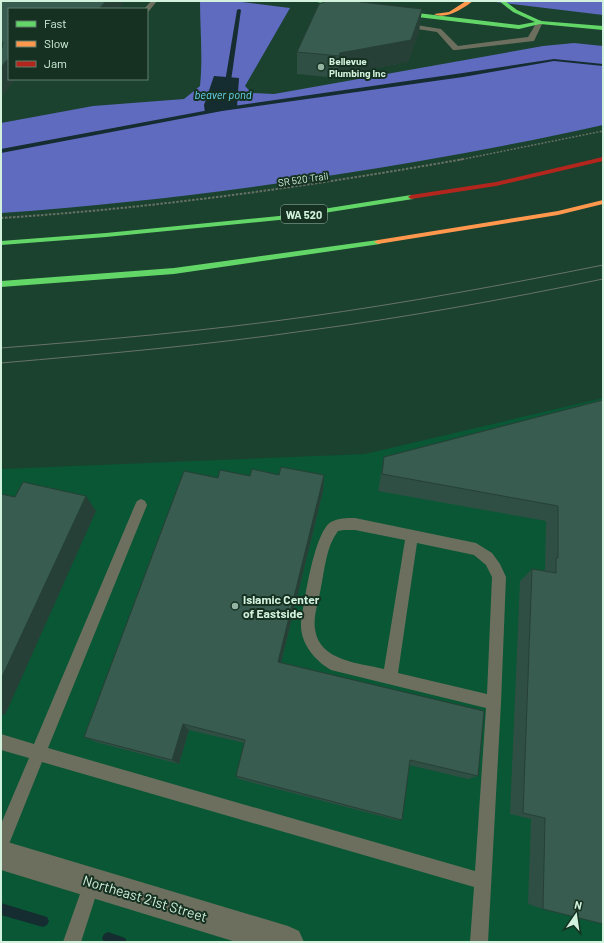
<svg xmlns="http://www.w3.org/2000/svg" width="604" height="943" font-family="Barlow,sans-serif">
<style>
.built{fill:#095734}
.forest{fill:#5e6bbe}
.water{fill:#152c30}
.lines{fill:none;stroke-linecap:round;stroke-linejoin:round}
.stream{fill:#152c30;fill-rule:evenodd}
.path-far1{stroke:#677163;stroke-width:1.5;stroke-dasharray:2 1.5;stroke-linecap:butt}
.path{stroke:#677163;stroke-width:2;stroke-dasharray:2.5 1.5;stroke-linecap:butt}
.lane{fill:#6d6f5e;fill-rule:evenodd}
.street{fill:#6d6f5e;fill-rule:evenodd}
.fast{fill:#63d668;fill-rule:evenodd}
.slow{fill:#ff974d;fill-rule:evenodd}
.jam{fill:#b3261e;fill-rule:evenodd}
.tram{stroke:#677466;stroke-width:1}
.wall{fill:#304f44}
.shaded-wall{fill:#274037}
.building{fill:#385c4f;stroke:#274037}
.poi-dot{fill:#92b4a0;stroke:#163121;stroke-width:1.5}
.labels{text-anchor:middle;dominant-baseline:central;stroke-width:4;stroke-linejoin:round;paint-order:stroke}
.far-poi-label{font-size:10px;font-weight:bold;fill:#d2f2dd;stroke:#163121;text-anchor:start}
.far-street-label{font-size:10px;fill:#d2f2dd;stroke:#163121}
.far-water-label{font-size:11px;font-style:italic;fill:#6ad8f4;stroke:#163121}
.shield{fill:#163121;stroke:#9ab8a5;stroke-width:1}
.shield-label{font-size:11px;font-weight:bold;fill:#d2f2dd}
.poi-label{font-size:12px;font-weight:bold;fill:#d2f2dd;stroke:#163121;text-anchor:start}
.near-street-label{font-size:14px;fill:#d2f2dd;stroke:#163121}
</style>
<rect width="100%" height="100%" fill="#1b412f"/>
<path class="built" d="M603,398v544h-602v-473l364,-15z"/>
<g class="forest">
<path d="M200,1h34l56,7 -45,78 7,7 22,1 269,-48 31,-3 29,3v79c-61,14 -122,25 -183,36 -139,24 -278,42 -419,52v-90l92,-17 91,-7 16,-13c3,-28 0,-57 0,-85z"/>
<path d="M486,1h117v14l-108,-13z"/>
</g>
<path class="water" d="M214,76l25,2 -2,30 -32,5 -1,-8z"/>
<g class="lines">
<g class="stream">
<path d="M239,9l2,1 -11,78 -3,2 -3,-2 13,-78z"/>
<path d="M554,59l49,5v2l-49,-5 -91,16 -241,34 -221,42v-4l219,-41 243,-35z"/>
<path d="M1,903l46,14 2,4 -2,4 -4,2 -42,-12z"/>
<path d="M108,932l17,6 2,4h-23l-2,-4 2,-4z"/>
</g>
<path class="path-far1" d="M459,160l144,-29"/>
<path class="path" d="M1,218c156,-10 310,-32 463,-59"/>
<g class="lane">
<path d="M151,1h6l-8,10 -2,1v-3h-3z"/>
<path d="M540,20l3,2 -9,19 -78,9h-3l-16,-18 -33,-5 -3,-2 3,-2 37,6 17,17 70,-9 9,-15z"/>
<path d="M141,499l4,2 2,4 -99,243 427,123 11,-163 -155,-38c-17,-10 -31,-27 -30,-47 3,-20 13,-91 30,-101 7,-4 16,-4 24,-4l121,25 16,10 8,11 6,13 -5,126 -13,239h-18l4,-55 -432,-125 -35,87 -6,2v-27l28,-66 -28,-8v-16l33,10 101,-239 2,-4zM344,530h11l50,10 -21,129c-25,-6 -65,-8 -69,-40 -2,-13 4,-29 6,-42 4,-19 5,-40 17,-56zM417,543l57,12 12,10 6,12 -5,117 -89,-21z"/>
<path d="M92,875l6,2 2,6 -19,59h-18l23,-65z"/>
</g>
<path class="street" d="M1,840l287,86 11,5 5,11h-68l-235,-72z"/>
<g class="fast">
<path d="M311,1h14l30,5 -3,2z"/>
<path d="M499,1h6l12,9 24,11 62,5v4l-63,-6 -21,5 -127,-15 -3,-2 3,-2 127,15 16,-3 -22,-10z"/>
<path d="M411,195l3,2 -1,2 -134,21 -173,17 -105,8v-4l105,-8 173,-17z"/>
<path d="M378,240h2v4l-206,30 -173,13v-6l173,-13z"/>
</g>
<g class="slow">
<path d="M466,1h7c-9,7 -27,19 -39,13l15,-2z"/>
<path d="M603,200v4l-45,11 -180,29 -4,-2 4,-2 180,-29z"/>
</g>
<path class="jam" d="M603,157v4l-107,25 -85,13 -3,-2 3,-2 85,-13z"/>
<g class="tram">
<path d="M1,348c102,-8 203,-17 304,-31 100,-14 199,-32 298,-52"/>
<path d="M1,363c103,-9 207,-18 310,-33 98,-13 195,-31 292,-51"/>
</g>
</g>
<g class="wall">
<path d="M1,1l8,8v70h7l-15,18z"/>
<path d="M327,1h34v1l61,7 -3,22 -11,31 -70,13v3l-41,-4v-22z"/>
<path d="M603,400l-60,509 -15,-5 3,-85 -21,-5 10,-233 12,-12 12,2 1,-2 1,-48 -168,-30 6,-34z"/>
<path d="M279,475h45l-1,16 -42,172 197,113 -10,3 -59,-14 -7,55h-6l-157,-41 -3,-3 8,-33 -55,-13 -10,34 -83,-22 -12,-5 134,-259 32,-2z"/>
</g>
<g class="shaded-wall">
<path d="M106,1h19l-6,8h-20z"/>
<path d="M422,9l-3,22 -11,31 -70,13v3l1,-22 1,-3z"/>
<path d="M9,58v21h7l-15,18v-30z"/>
<path d="M324,475l-1,16 -44,180 -1,-9z"/>
<path d="M86,496l10,15 -91,204 -4,-1v-35z"/>
<path d="M183,724l6,6 -10,34 -7,-4z"/>
</g>
<g class="building">
<path d="M1,1h105l-7,8h-90v49l-8,9v-19h1l1,-6h-2z"/>
<path d="M327,1h33v1l62,7 -11,31 -71,13 -1,3 -42,-4 22,-48z"/>
<path d="M603,400v524l-60,-15 2,-91 -22,-5 9,-244 24,4v-15h2v-52l-176,-32 2,-17z"/>
<path d="M281,467l43,8 -46,187 206,49 -6,65 -68,-16 -8,60 -166,-44 9,-36 -62,-16 -11,36 -88,-23 100,-266 34,7 2,-8 30,6 2,-7 27,6z"/>
<path d="M23,482l63,14 -85,183v-185l14,3z"/>
</g>
<g class="poi-dot">
<circle cx="321" cy="67" r="4"/>
<circle cx="235" cy="606" r="4"/>
</g>
<g class="labels">
<g class="far-poi-label">
<text x="329" y="61">Bellevue<tspan x="329" dy="12">Plumbing Inc</tspan></text>
</g>
<g class="far-street-label">
<text transform="translate(303 179) rotate(-8)">SR 520 Trail</text>
</g>
<g class="far-water-label">
<text x="223" y="94">beaver pond</text>
</g>
<rect class="shield" x="281" y="205" width="46" height="18" rx="3"/>
<g class="shield-label">
<text x="304" y="214">WA 520</text>
</g>
<g class="poi-label">
<text x="243" y="599">Islamic Center<tspan x="243" dy="14">of Eastside</tspan></text>
</g>
<g class="near-street-label">
<text transform="translate(145 898) rotate(17)">Northeast 21st Street</text>
</g>
</g>
<rect width="604" height="943" fill="none" stroke="#d2f2dd" stroke-width="4"/>
<rect x="8" y="8" width="140" height="72" fill="#163121" stroke="#617e6c"/>
<rect x="16" y="21" width="20" height="6" fill="#63d668" stroke="#617e6c"/>
<text x="44" y="28" font-size="12" fill="#d2f2dd">Fast</text>
<rect x="16" y="41" width="20" height="6" fill="#ff974d" stroke="#617e6c"/>
<text x="44" y="48" font-size="12" fill="#d2f2dd">Slow</text>
<rect x="16" y="61" width="20" height="6" fill="#b3261e" stroke="#617e6c"/>
<text x="44" y="68" font-size="12" fill="#d2f2dd">Jam</text>
<g transform="translate(576 915) rotate(13)" stroke="#163121" stroke-width="3" paint-order="stroke">
<path d="M0-3L7 15L0 10L-7 15Z" fill="#d2f2dd"/>
<text y="-6" font-size="11" font-weight="bold" text-anchor="middle" fill="#d2f2dd">N</text>
</g>
</svg>
